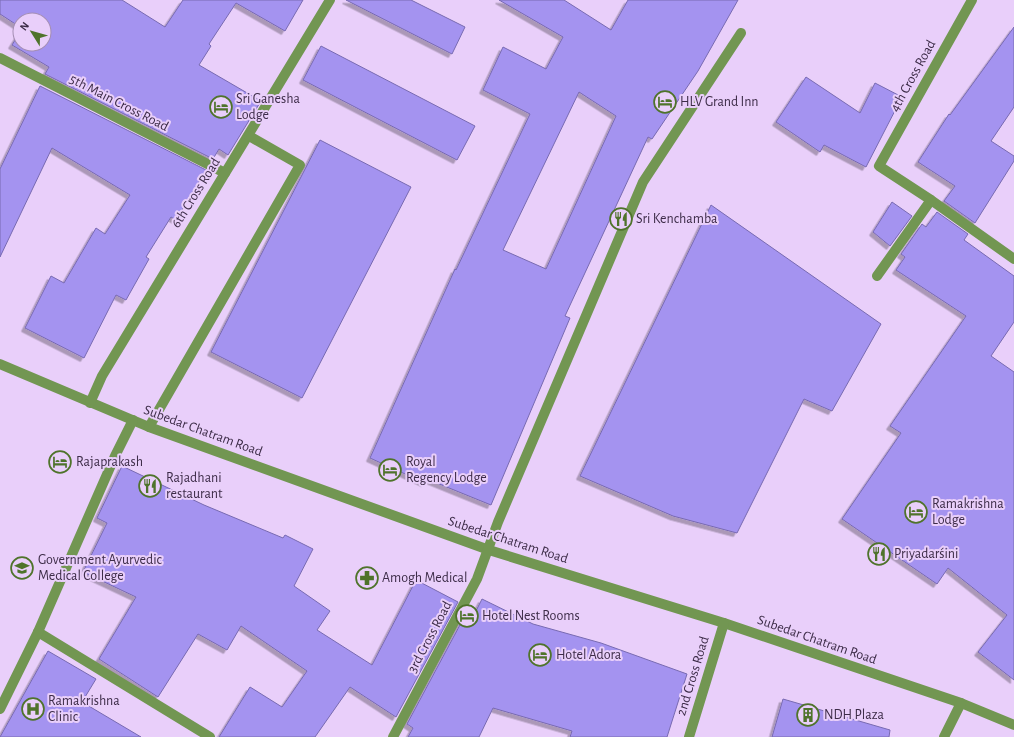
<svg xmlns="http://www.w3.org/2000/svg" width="1014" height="737" font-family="'Alegreya Sans',sans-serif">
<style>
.building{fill:#a493f0;stroke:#786ab1;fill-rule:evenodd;filter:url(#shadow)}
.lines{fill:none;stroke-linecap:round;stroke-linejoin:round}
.minor{stroke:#729652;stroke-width:10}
.labels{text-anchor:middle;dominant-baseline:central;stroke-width:4;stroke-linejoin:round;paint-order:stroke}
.street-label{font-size:14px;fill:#3d2c48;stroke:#e9cffa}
.poi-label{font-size:14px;fill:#3d2c48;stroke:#e9cffa;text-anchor:start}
</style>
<defs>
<filter id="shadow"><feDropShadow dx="-3.5" dy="3.5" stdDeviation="0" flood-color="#0004"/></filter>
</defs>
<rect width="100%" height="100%" fill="#e9cffa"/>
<g class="building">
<path d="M0,0h122l43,27 18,-27h120l-18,31 -49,-28 -27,41 2,2 -12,19 62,36 -33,54 -9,-6 -6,10 -168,-85 4,-7 -37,-22 8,-13v12h24v-24h-24v7l-20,-13z"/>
<path d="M346,0h65l54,27 -13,27z"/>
<path d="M499,0h65l47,30 17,-30h110l-40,71 -46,68 -4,-2 -83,179 5,2 -79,187 -64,-26 -2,4 -55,-25 85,-189 1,1 74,-156 -47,-24 20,-43 43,22 17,-32zM579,92l37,24 -70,153 -43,-19z"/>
<path d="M1014,27v80l-23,34 23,15v5l-39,62 -31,-22 11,-15 -37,-24 31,-48 1,1z"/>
<path d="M321,46l154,80 -18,34 -154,-80z"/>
<path d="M806,77l54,36 15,-30 27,14 -36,70 -42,-22 -4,7 -44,-30z"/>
<path d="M40,86l166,84 -30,50 -5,-3 -25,40 3,2 -23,41 -10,-5 -32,63 -59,-30 26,-52 13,7 32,-55 9,6 25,-39 -78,-47 -52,109v-88z"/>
<path d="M320,140l91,47 -109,211 -91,-46z"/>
<path d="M892,202l20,14 -22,30 -17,-14z"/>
<path d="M711,205l170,119 -49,87 -28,-12 -67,134 -64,-17 -93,-40z"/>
<path d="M937,212l31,22 -4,6 50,36v46l-23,34 23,16v308l-36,-28 29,-37 -59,-47 -11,16 -95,-65 59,-86 -11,-7 76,-110 -70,-46 9,-13 -4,-3 21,-30 4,3z"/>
<path d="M122,466l82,39 79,33 2,-3 28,14 -19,37 36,25 -13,19 55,35 44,-85 42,22 -62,115 -46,-30 -35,50h-96l31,-50 32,20 25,-36 -66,-45 -14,24 -29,-16 -40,63 -59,-38 37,-62 -53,-25 24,-49 -10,-5z"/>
<path d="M482,599l51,25 68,19 86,31 -20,63h-97l2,-6 -79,-23 -14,29h-71l5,-9 -6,-4 62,-116 7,3z"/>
<path d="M48,651l48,28 -14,23 59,35h-141z"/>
<path d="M783,699l107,31 -1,7h-117z"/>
</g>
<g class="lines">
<g class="minor">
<path d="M972,0l-93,166 52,34 83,59"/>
<path d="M0,58l225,115"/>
<path d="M877,276l54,-76"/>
<path d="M0,364l149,63 340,123 235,73 237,80 53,22"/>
<path d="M90,403l12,-27 228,-376"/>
<path d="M149,427l151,-262 -51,-29"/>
<path d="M38,632l172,105"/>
<path d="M0,709l38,-77 77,-176 18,-36"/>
<path d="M393,737l84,-158 21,-57 145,-340 98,-149"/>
<path d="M689,737l35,-114"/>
<path d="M944,737l17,-34"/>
</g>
</g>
<defs>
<g id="hotel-ring" transform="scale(1.15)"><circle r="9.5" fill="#e9cffa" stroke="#4f732b" stroke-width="1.5"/><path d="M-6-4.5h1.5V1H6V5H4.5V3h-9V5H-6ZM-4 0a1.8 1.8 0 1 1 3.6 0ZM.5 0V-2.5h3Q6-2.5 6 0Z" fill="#4f732b"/></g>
<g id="restaurant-ring" transform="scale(1.15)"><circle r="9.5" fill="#e9cffa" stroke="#4f732b" stroke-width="1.5"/><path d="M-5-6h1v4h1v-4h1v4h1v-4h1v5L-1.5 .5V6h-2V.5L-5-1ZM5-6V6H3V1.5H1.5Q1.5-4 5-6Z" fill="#4f732b"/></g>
<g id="university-ring" transform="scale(1.15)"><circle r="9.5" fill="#e9cffa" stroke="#4f732b" stroke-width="1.5"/><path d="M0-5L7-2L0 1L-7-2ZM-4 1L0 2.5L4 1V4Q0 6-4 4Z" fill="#4f732b"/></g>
<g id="pharmacy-ring" transform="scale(1.15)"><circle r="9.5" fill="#e9cffa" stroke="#4f732b" stroke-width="1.5"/><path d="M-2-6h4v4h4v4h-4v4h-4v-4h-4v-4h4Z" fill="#4f732b"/></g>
<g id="hospital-ring" transform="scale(1.15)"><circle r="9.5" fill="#e9cffa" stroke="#4f732b" stroke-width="1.5"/><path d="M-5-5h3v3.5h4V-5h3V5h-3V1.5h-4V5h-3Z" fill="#4f732b"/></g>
<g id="building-ring" transform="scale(1.15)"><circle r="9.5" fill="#e9cffa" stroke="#4f732b" stroke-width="1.5"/><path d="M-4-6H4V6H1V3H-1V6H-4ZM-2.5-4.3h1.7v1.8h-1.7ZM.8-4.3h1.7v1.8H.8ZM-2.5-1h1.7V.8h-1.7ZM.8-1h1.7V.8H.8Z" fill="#4f732b"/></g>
</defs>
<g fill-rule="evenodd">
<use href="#hotel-ring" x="665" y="102"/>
<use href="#hotel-ring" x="221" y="107"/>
<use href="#restaurant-ring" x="621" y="219"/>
<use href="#hotel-ring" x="60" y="462"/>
<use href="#hotel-ring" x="390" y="470"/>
<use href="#restaurant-ring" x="150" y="486"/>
<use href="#hotel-ring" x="916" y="512"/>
<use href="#restaurant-ring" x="879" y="554"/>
<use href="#university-ring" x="22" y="568"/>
<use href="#pharmacy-ring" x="367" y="578"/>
<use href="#hotel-ring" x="467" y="616"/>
<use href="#hotel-ring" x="540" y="655"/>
<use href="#hospital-ring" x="33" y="709"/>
<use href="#building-ring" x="808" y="715"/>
</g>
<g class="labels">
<g class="street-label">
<text transform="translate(913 76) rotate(-61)">4th Cross Road</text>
<text transform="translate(119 103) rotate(27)">5th Main Cross Road</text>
<text transform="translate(196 193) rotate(-58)">6th Cross Road</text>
<text transform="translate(203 431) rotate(20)">Subedar Chatram Road</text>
<text transform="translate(508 540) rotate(18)">Subedar Chatram Road</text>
<text transform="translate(430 637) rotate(-62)">3rd Cross Road</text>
<text transform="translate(817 640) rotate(19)">Subedar Chatram Road</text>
<text transform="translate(693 676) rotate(-73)">2nd Cross Road</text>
</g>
<g class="poi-label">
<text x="236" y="99">Sri Ganesha<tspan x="236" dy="16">Lodge</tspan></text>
<text x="680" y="102">HLV Grand Inn</text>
<text x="636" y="219">Sri Kenchamba</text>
<text x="76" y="462">Rajaprakash</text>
<text x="406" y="462">Royal<tspan x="406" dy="16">Regency Lodge</tspan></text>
<text x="166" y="478">Rajadhani<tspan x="166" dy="16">restaurant</tspan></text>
<text x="932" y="504">Ramakrishna<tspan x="932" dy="16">Lodge</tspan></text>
<text x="894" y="554">Priyadarśini</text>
<text x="38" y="560">Government Ayurvedic<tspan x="38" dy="16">Medical College</tspan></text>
<text x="382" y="578">Amogh Medical</text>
<text x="482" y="616">Hotel Nest Rooms</text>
<text x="556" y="655">Hotel Adora</text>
<text x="48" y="701">Ramakrishna<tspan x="48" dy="16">Clinic</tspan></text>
<text x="824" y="715">NDH Plaza</text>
</g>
</g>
<g transform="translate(32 32) rotate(307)"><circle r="19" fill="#e9cffa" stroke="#a48eb3"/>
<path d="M0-3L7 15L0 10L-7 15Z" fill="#4f732b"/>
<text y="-6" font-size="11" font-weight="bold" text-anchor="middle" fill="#3d2c48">N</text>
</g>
</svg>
